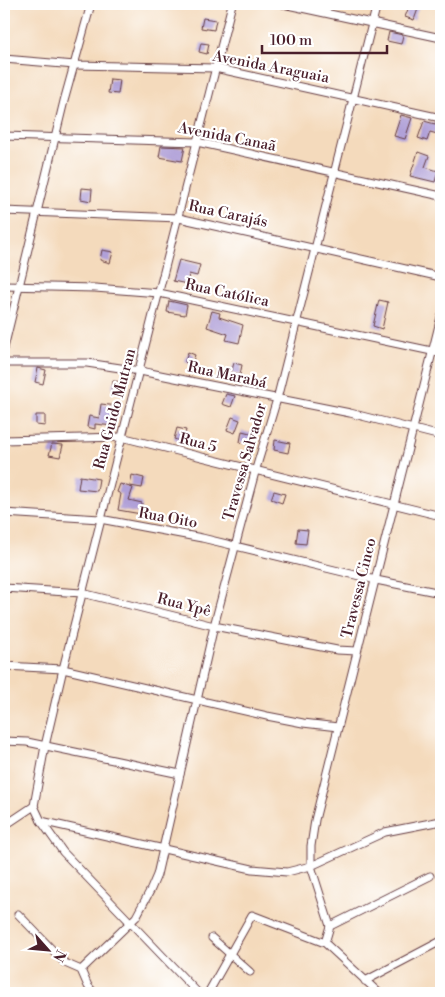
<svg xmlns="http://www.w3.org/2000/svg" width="445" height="997" font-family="'Libre Bodoni',serif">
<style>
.building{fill:#b0a0d8}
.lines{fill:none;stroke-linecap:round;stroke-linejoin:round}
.minor-casing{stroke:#643b41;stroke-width:9}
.minor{stroke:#fff;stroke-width:7}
.labels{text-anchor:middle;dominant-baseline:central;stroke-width:4.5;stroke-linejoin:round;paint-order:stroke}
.street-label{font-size:15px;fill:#4a1f2b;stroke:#fff}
</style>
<rect width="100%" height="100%" fill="#fff"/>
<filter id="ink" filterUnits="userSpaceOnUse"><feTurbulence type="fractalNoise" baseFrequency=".02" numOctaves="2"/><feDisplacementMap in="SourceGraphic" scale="10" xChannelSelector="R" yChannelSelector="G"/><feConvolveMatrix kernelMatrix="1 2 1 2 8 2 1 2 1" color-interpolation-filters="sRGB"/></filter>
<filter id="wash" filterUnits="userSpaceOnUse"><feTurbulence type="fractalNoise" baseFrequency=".0096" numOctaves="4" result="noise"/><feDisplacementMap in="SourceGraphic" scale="20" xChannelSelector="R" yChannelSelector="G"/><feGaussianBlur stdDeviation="1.12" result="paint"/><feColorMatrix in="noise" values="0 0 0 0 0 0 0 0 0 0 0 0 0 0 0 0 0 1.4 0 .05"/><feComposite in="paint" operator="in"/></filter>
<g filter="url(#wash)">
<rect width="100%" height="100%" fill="#f4dabc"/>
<g id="blocks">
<g class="building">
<path d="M410,4l9,2 -5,14 -9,-3z"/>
<path d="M203,18l13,2 -2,10 -13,-2z"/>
<path d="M389,32l14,3 -2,9 -14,-3z"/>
<path d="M201,43l8,1 -2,10 -8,-2z"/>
<path d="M110,79l10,1 -2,14 -10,-1z"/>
<path d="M401,115l11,3 -7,21 -11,-3z"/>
<path d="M424,121l11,3 1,-2 5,1v12l-11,-3 -3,9 -9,-3z"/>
<path d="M161,146l24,1 -3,14 -23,-4z"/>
<path d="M418,152l11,4 -4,11 13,4 -3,11 -25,-6z"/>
<path d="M82,188l10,1 -1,12 -10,-2z"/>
<path d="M102,250l11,2 -3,11 -10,-3z"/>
<path d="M179,260l21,5 -3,11 -8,-2 -2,10 -14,-3z"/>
<path d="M379,300l9,2 -6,27 -9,-3z"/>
<path d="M169,301l18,4 -2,10 -18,-3z"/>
<path d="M212,311l8,2 -1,4 24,8 -4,18 -13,-3 2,-6 -21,-7z"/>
<path d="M188,352l7,3 -3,9 -7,-2z"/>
<path d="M234,363l8,2 -2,10 -9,-2z"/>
<path d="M38,368l8,2 -3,14 -8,-2z"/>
<path d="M113,381l12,1 -2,9 -11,-1z"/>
<path d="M226,394l9,2 -4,11 -9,-3z"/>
<path d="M101,404l17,2 -5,20 -18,-2v5l-8,-2 2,-11 10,2z"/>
<path d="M36,415h9v11l-9,-1z"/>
<path d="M232,417l8,3 -5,13 -8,-3z"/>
<path d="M177,428l9,2 -3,12 -9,-3z"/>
<path d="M242,431l12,3 -3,11 -11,-3z"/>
<path d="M275,440l15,3 -2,10 -14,-3z"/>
<path d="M52,444l11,1 -3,12 -11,-2z"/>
<path d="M132,475l12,3 -2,10 -12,-2z"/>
<path d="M80,476l19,3 -2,12 -19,-2z"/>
<path d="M120,484l13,4 -4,12 13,3 -1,11 -23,-4 3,-16 -4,-2z"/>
<path d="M274,491l11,3 -3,9 -11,-4z"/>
<path d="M298,529l10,1 -2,14 -10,-1z"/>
</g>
</g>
</g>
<g filter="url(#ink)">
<use href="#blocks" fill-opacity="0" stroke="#643b41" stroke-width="1"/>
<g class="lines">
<g class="minor-casing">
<g id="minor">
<path d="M283,4l158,34"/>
<path d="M4,59l71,6 140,3 226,50"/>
<path d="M4,136l193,6 244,54"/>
<path d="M4,211l175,7 262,59"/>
<path d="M4,286l91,2 64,5 282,60"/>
<path d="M4,348l60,-247 27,-97"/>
<path d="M4,363h83l53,8 210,42 91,23"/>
<path d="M4,440l117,-3 320,79"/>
<path d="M4,513l96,6 102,19 174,42 65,13"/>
<path d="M4,588l78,5 132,33 123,24 20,1"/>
<path d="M4,666l59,3 204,47 36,7 35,4"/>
<path d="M4,741l23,1 153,32"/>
<path d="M41,821l211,48 35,3 24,-6 74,-34 56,-11"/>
<path d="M4,826l30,-20"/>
<path d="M18,914l47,49 16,7 7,16 6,7"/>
<path d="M330,926l100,-50"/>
<path d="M212,938l38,34"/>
<path d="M325,943l5,-17 -19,-60v-20l4,-26 126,-503"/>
<path d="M81,970l55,-53 15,-28 6,-14 57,-249 41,-154 22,-73 100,-395"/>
<path d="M365,981l76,-40"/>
<path d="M198,993l-135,-141 -22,-31 -7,-15 11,-60 18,-77 169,-665"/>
<path d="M208,993l44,-78 73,28 54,50"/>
</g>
</g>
<use href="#minor" class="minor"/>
</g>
</g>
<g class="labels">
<g class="street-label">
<text transform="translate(271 67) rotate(11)">Avenida Araguaia</text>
<text transform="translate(227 137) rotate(11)">Avenida Canaã</text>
<text transform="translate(228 214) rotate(12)">Rua Carajás</text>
<text transform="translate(227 293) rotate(12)">Rua Católica</text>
<text transform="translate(227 375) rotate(12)">Rua Marabá</text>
<text transform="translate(115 409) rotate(-75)">Rua Guido Mutran</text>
<text transform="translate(198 443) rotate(14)">Rua 5</text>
<text transform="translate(245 462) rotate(-74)">Travessa Salvador</text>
<text transform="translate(168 518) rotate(10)">Rua Oito</text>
<text transform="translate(359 588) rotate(-76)">Travessa Cinco</text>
<text transform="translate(184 605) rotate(14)">Rua Ypê</text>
</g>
</g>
<rect width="445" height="997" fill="none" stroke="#fff" stroke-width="20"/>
<g transform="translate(48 950) rotate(117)" stroke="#ffffff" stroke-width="4" paint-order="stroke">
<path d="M0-4L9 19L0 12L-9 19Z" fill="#4a1f2b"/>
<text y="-8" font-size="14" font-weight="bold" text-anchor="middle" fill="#4a1f2b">N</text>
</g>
<path d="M262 45v8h125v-8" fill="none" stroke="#4a1f2b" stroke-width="2.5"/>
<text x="270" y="45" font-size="15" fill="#4a1f2b" stroke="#ffffff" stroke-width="4" paint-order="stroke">100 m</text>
</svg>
